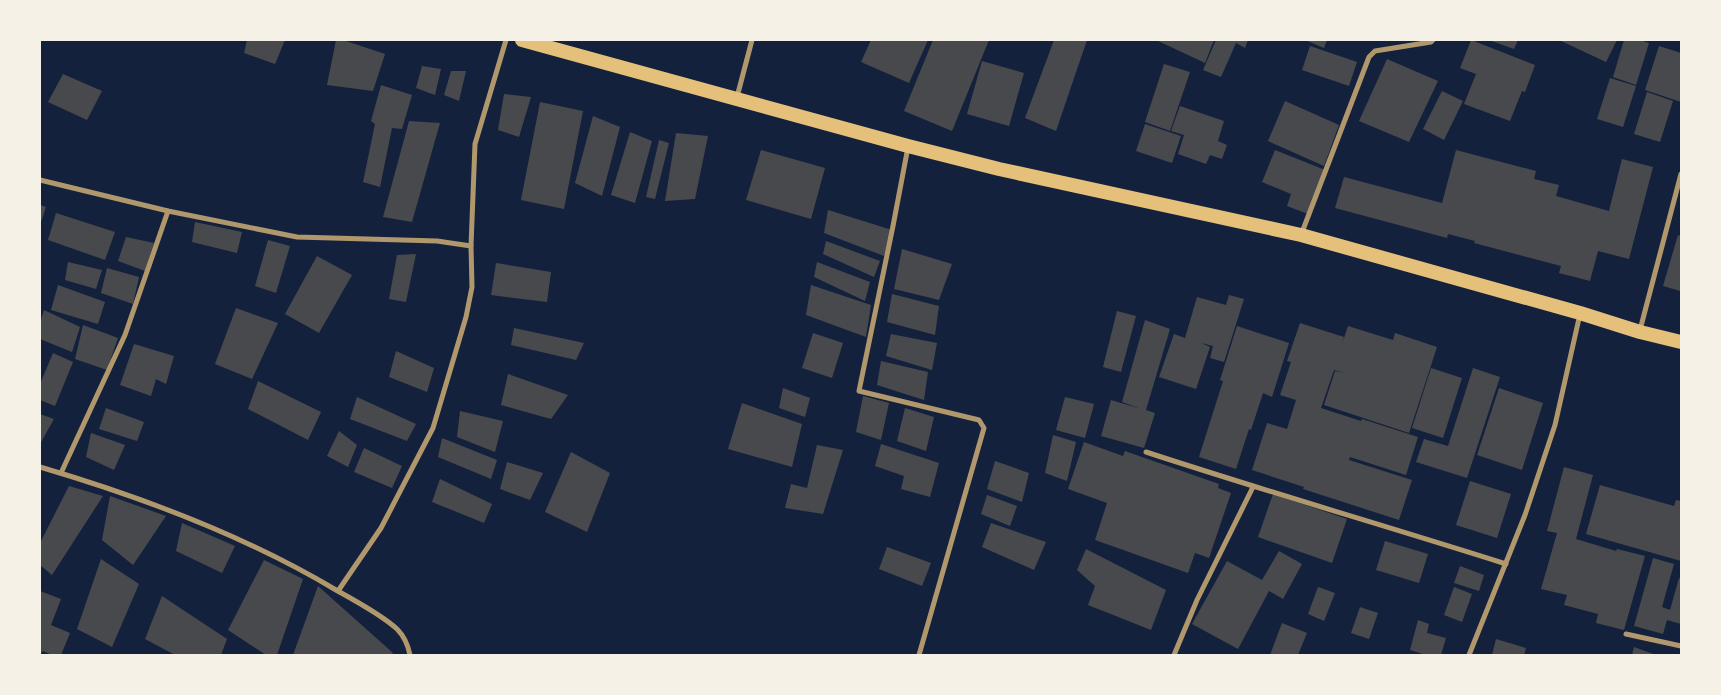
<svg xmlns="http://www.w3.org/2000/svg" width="1721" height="695" font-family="'Archivo Narrow',sans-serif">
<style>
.building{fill:#48494c}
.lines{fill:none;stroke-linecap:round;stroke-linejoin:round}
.minor{stroke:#b1986c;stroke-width:5}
.trunk{stroke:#e5c07b;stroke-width:14}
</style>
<rect width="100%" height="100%" fill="#14213d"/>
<g class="building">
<path d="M247,40h38l-10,24 -31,-11z"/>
<path d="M336,40h7l42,14 -12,37 -46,-6z"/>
<path d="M871,40h57l-19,43 -48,-21z"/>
<path d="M933,40h56l-37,91 -48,-20z"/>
<path d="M1054,40h33l-31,91 -31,-13z"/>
<path d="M1156,40h58l-9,23z"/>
<path d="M1216,40h32l-3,8 -9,-5 -15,34 -18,-7z"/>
<path d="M1305,40h22l-3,8z"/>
<path d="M1471,40l64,25 -10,27 -3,-1 -12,30 -46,-17 12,-30 -16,-6z"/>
<path d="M1489,40h29l-4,9z"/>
<path d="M1559,40h58l-11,22z"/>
<path d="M1624,40h16l9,3 -13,42 -23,-8z"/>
<path d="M1310,46l47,16 -8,24 -47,-16z"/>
<path d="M1659,46l22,7v49l-36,-12z"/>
<path d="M1387,59l51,22 -29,61 -50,-21z"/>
<path d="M982,61l42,12 -15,53 -42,-12z"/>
<path d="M1164,64l26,8 -20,59 -25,-9z"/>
<path d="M422,66l19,3 -6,26 -19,-7z"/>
<path d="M451,71h15l-7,30 -15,-6z"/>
<path d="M63,74l39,17 -15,29 -39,-18z"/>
<path d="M1610,78l26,8 -13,41 -26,-8z"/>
<path d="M381,85l31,10 -10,34 -10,-1 -12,59 -17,-5 12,-58 -4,-3z"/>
<path d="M1442,91l21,10 -19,39 -21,-11z"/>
<path d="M1647,92l26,9 -13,41 -26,-8z"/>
<path d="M504,94l27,3 -12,40 -21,-7z"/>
<path d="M1285,101l54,24 -15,41 -56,-25z"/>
<path d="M540,102l43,9 -19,98 -43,-9z"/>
<path d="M1180,106l44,15 -6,20 9,4 -5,14 -12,-4 -4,9 -28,-10 6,-19 -13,-4z"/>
<path d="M593,116l27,11 -18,69 -27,-13z"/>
<path d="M409,121l31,2 -28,99 -29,-5z"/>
<path d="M1145,124l36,12 -9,27 -36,-12z"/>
<path d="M630,132l22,9 -17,62 -24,-8z"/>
<path d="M676,133l32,3 -13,63 -30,2z"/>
<path d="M659,140l10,3 -14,56 -9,-2z"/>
<path d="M761,150l64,18 -14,51 -65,-19z"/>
<path d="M1275,150l50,20 -17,44 -21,-8 4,-12 -29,-12z"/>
<path d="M1456,150l80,21 -2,8 25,6 -3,11 53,15 13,-52 31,8 -24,92 -31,-8 -8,30 -31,-8 2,-7 -87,-23 1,-2 -27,-7 -1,4 -112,-30 9,-31 98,26z"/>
<path d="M40,205l6,2 -6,18z"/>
<path d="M828,210l64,20 -8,26 -60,-23z"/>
<path d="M56,213l59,19 -10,28 -57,-20z"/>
<path d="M195,222l47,10 -5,21 -45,-11z"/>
<path d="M1678,235l3,1 -1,55 -17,-5z"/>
<path d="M126,237l28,6 -9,28 -27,-10z"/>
<path d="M268,240l22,6 -14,47 -21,-7z"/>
<path d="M826,241l54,20 -6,16 -51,-23z"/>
<path d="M902,249l50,15 -13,36 -45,-11z"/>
<path d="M416,254l-10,48 -17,-3 8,-44z"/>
<path d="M317,256l35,19 -33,58 -34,-19z"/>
<path d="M68,262l34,8 -6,19 -31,-9z"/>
<path d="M817,262l53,20 -5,19 -51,-24z"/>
<path d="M496,263l55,9 -4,30 -56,-7z"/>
<path d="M107,268l32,9 -6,27 -32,-11z"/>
<path d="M58,285l47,17 -7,22 -47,-14z"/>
<path d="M811,285l60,20 -5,32 -60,-22z"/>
<path d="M892,294l47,12 -4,29 -48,-13z"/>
<path d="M1229,295l15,4 -20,63 -14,-4 3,-12 -12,-3 9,4 -14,42 -37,-12 15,-43 11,4 12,-41 29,8z"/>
<path d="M236,308l42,15 -26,56 -37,-15z"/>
<path d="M44,310l36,17 -8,25 -32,-13v-16z"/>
<path d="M1117,311l19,5 -15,56 -18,-5z"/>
<path d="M1145,320l25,9 -24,81 9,3 -11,35 -43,-12 10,-36 30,9 -19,-7z"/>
<path d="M1300,323l44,14 -3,10 7,-21 45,14 2,-7 42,14 -28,86 -85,-28 11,-34 10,2 -11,-3 -13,38 40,13 1,-2 56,18 -12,38 -56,-18 -1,3 63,20 -13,40 -96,-31 1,-2 -52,-17 15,-47 20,6 9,-29 -16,-5 11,-33 -4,-1z"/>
<path d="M83,325l35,13 -11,32 -32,-11z"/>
<path d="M1237,326l52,17 -17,54 -9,-4 -12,37 -2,-1 -13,40 -37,-12 24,-76 -3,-1z"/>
<path d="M514,328l70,15 -8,17 -65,-15z"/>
<path d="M813,333l30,10 -11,35 -30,-10z"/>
<path d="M891,334l46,9 -5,27 -46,-14z"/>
<path d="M134,344l40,12 -8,28 -10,-5 -5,17 -31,-11z"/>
<path d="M396,351l38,17 -7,24 -38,-15z"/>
<path d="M53,353l20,9 -18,44 -15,-6v-16z"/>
<path d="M881,361l47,11 -4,28 -47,-15z"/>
<path d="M1431,368l31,10 -19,60 -31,-10z"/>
<path d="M1473,368l27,9 -33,101 -51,-16 8,-23 24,7z"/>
<path d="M508,374l60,21 -17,24 -50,-14z"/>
<path d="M258,381l63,31 -13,28 -60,-31z"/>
<path d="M783,388l27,10 -5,19 -26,-9z"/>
<path d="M1499,388l44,15 -21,67 -45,-15z"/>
<path d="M863,396l26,7 -8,37 -25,-8z"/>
<path d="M357,397l59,27 -9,17 -57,-22z"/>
<path d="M1065,397l29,7 -9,34 -29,-8z"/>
<path d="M742,403l60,21 -10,43 -64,-18z"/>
<path d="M106,408l38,14 -7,19 -38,-12z"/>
<path d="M905,408l29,9 -8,34 -29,-10z"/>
<path d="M460,411l43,10 -8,31 -38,-15z"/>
<path d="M40,414l14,5 -14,25z"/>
<path d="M339,431l18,14 -9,22 -21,-11z"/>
<path d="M91,433l34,12 -11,25 -28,-13z"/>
<path d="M1053,435l23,7 -9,39 -22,-8z"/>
<path d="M442,438l55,22 -6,19 -53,-22z"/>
<path d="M1084,442l39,14 2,-5 94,33 -1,4 13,5 -22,65 -14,-5 -7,20 -93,-33 12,-37 -39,-14z"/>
<path d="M881,444l58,19 -9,34 -29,-8 3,-13 -29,-10z"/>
<path d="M817,445l26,5 -20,64 -38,-6 6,-24 16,4z"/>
<path d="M364,448l38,18 -10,22 -38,-16z"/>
<path d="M571,452l39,21 -23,59 -42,-20z"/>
<path d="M995,461l34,12 -7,29 -35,-13z"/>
<path d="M507,462l36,11 -13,27 -30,-11z"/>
<path d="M1564,467l29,8 -17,64 40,12 1,-2 28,7 -21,74 -28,-7 2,-9 -34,-9 3,-10 -26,-6 16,-56 -10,-2z"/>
<path d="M440,479l52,25 -8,19 -52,-21z"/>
<path d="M1470,481l41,13 -14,44 -41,-13z"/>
<path d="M1600,485l74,21 2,-6 5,1v60l-95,-27z"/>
<path d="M69,486l34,10 -51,79 -12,-10v-22z"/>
<path d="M1273,494l74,25 -15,44 -74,-26z"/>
<path d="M987,495l30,11 -7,20 -29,-12z"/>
<path d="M110,496l56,20 -33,49 -31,-25z"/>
<path d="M182,523l53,23 -13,27 -46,-22z"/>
<path d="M991,523l55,19 -12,28 -52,-23z"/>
<path d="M1385,541l43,13 -9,29 -43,-13z"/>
<path d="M887,547l44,16 -9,23 -43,-17z"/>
<path d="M1086,549l80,41 -15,40 -63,-25 7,-19 -18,-16z"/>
<path d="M1279,551l23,13 -19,35 -14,-8 -31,58 -46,-25 35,-63 35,19z"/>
<path d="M1653,558l21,6 -12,43 8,3 9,-32 2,1v45l-14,-4 -4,14 -29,-8z"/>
<path d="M101,559l38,25 -27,63 -35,-18z"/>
<path d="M264,560l39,19 -26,76h-11l-38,-25z"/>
<path d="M1460,566l24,9 -5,16 -25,-8z"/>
<path d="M318,586l75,67 -2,2h-98z"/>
<path d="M1318,587l17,6 -11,28 -16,-7z"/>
<path d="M1454,587l18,7 -10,28 -18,-7z"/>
<path d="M40,591l21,8 -10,26 19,8 -9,22h-9l-9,-4 -3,4z"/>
<path d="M162,596l65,43 -6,16h-46l-30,-16z"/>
<path d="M1360,607l18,6 -9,26 -18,-6z"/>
<path d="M1418,620l11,4 -2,9 19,5 -5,17h-15l-16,-5z"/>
<path d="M1282,623l25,10 -9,22h-28z"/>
<path d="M1496,639l30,9 -2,7h-32z"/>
<path d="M1634,647l22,8h-24z"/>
</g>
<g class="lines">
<g class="minor">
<path d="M737,97l15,-57"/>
<path d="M908,147l-15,79 -34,165 120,29 5,8 -65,227"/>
<path d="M40,180l128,31 129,26 140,4 34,5 1,41 -6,30 -33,111 -52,100 -43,63"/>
<path d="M1301,235l68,-178 6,-6 56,-9 2,-2"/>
<path d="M471,246l4,-102 31,-104"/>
<path d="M1640,330l41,-156"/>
<path d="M1146,452c119,39 240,74 360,112"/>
<path d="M40,467c102,30 204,68 296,123 18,10 46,25 61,39 7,7 11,16 13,26"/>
<path d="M61,473l64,-138 43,-124"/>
<path d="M1626,634l55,12"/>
<path d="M1174,655l23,-55 56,-113"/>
<path d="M1469,655l56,-140 30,-90 25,-111"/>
</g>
<path class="trunk" d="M522,40l386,106 91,23 302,66 279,78 60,19 41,10"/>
</g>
<rect width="1721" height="695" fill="none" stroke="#f6f1e7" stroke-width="82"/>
</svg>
